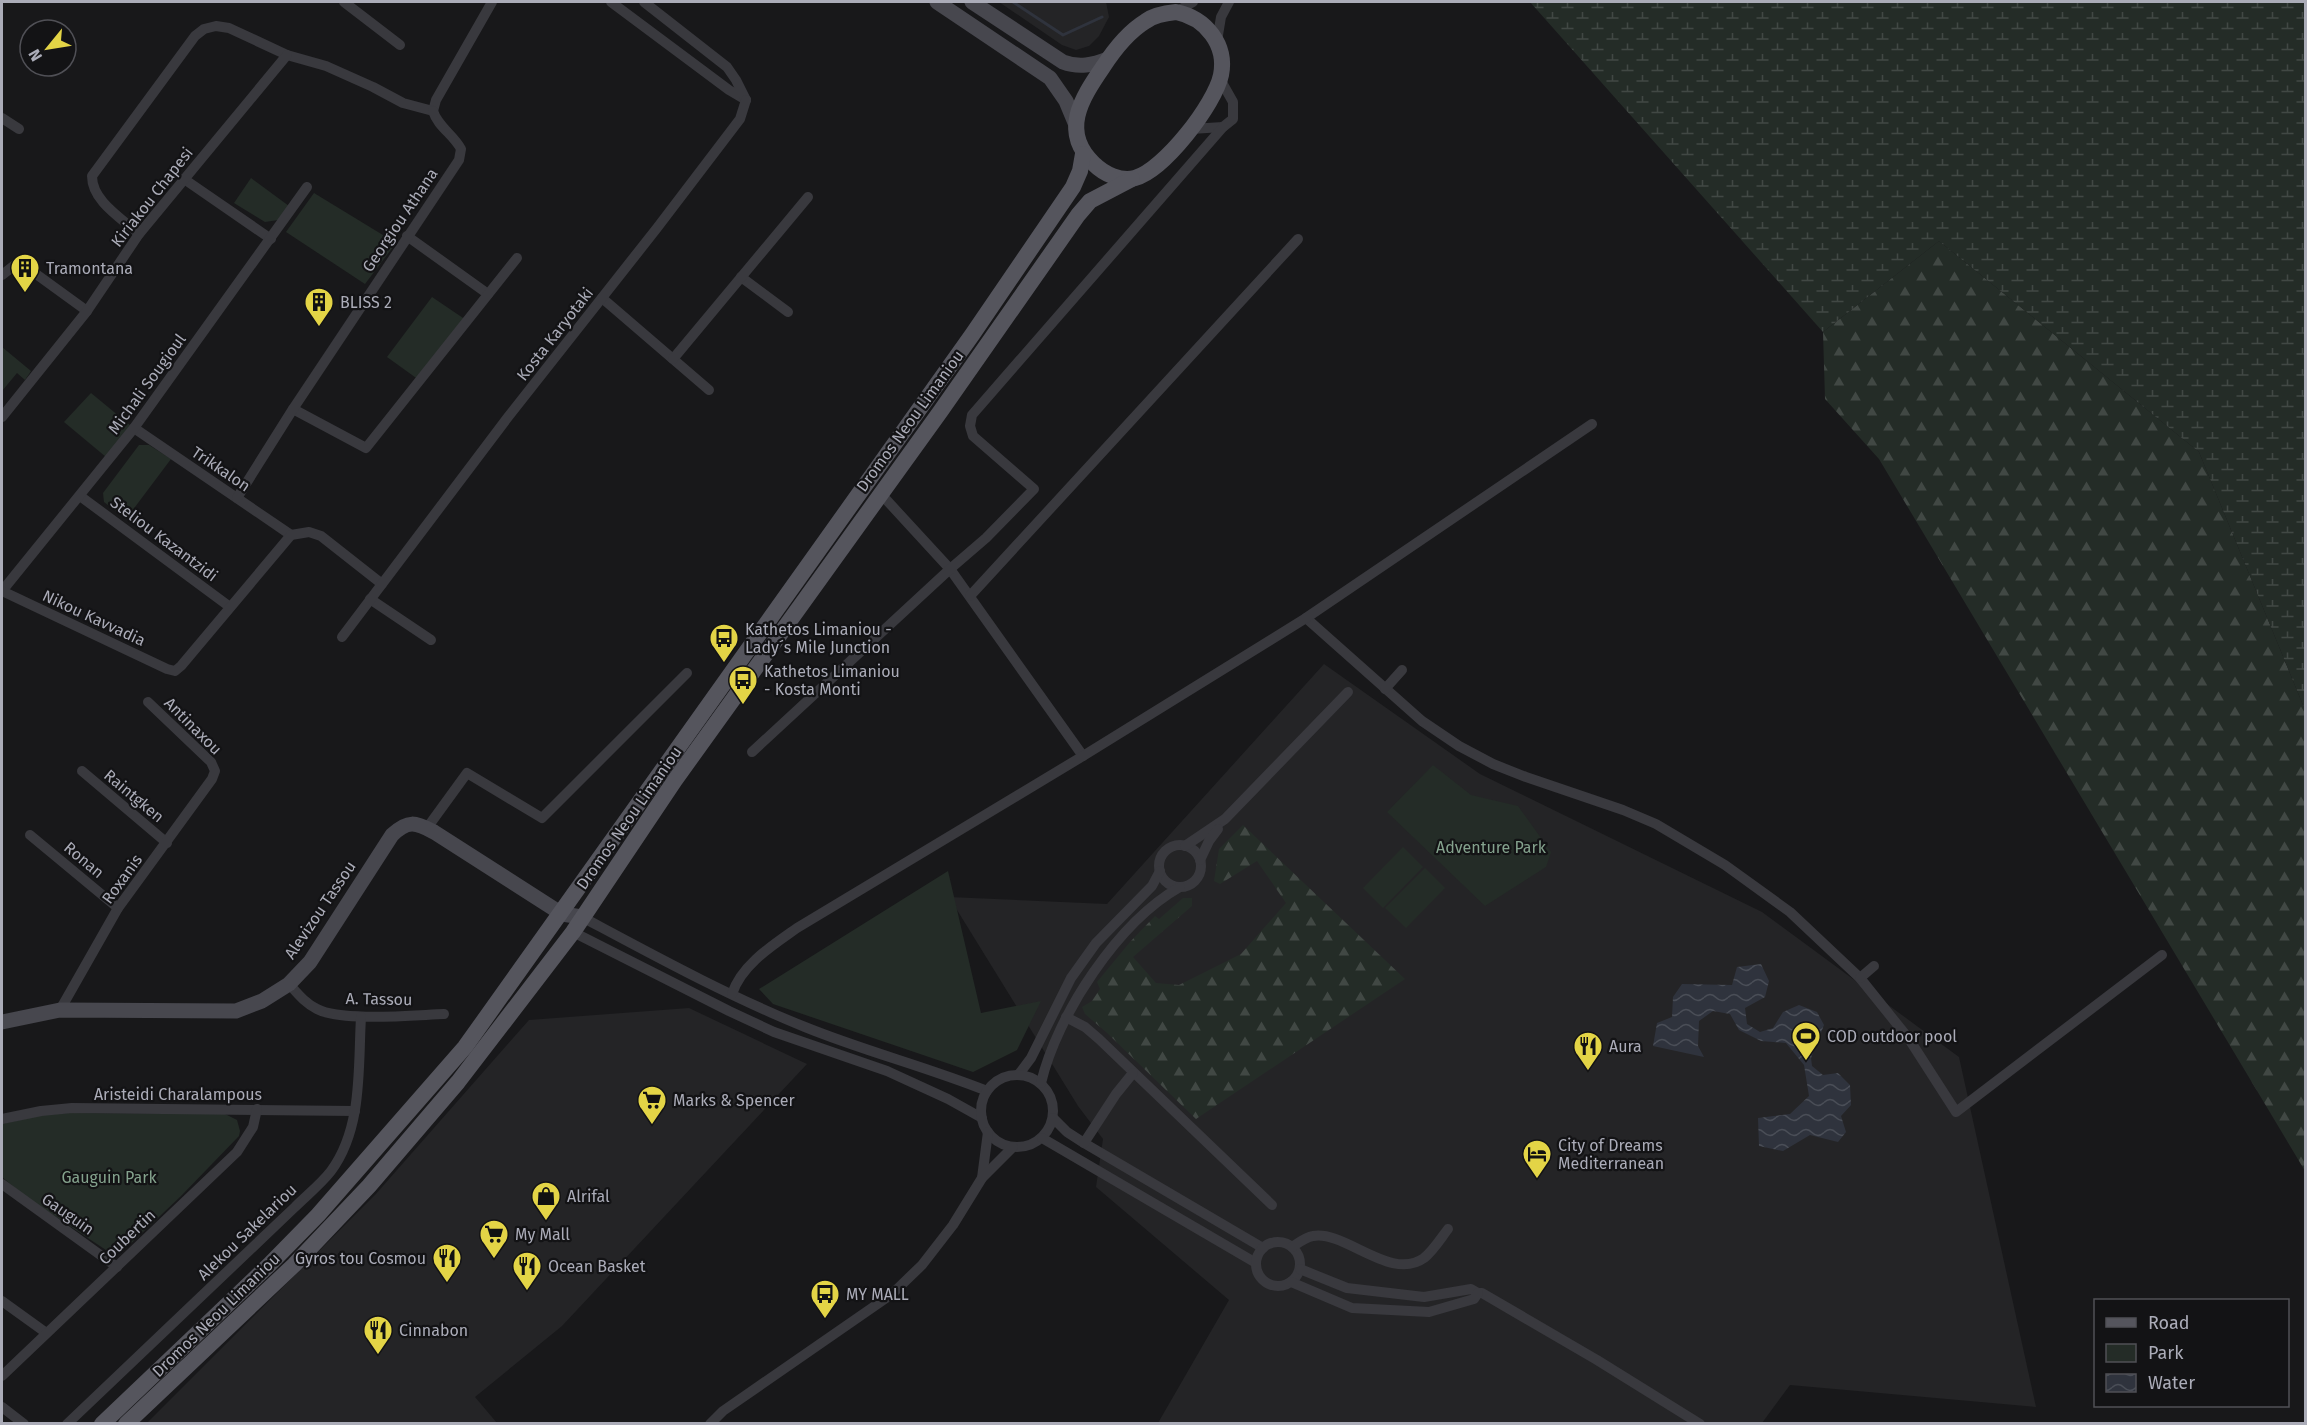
<svg xmlns="http://www.w3.org/2000/svg" width="2307" height="1425" font-family="'Fira Sans',sans-serif">
<style>
.built{fill:#242426}
.forest{fill:url(#forest-firs)}
.wetland{fill:url(#wetland-marsh)}
.green{fill:#242c27}
.water{fill:url(#water-waves)}
.lines{fill:none;stroke-linecap:round;stroke-linejoin:round}
.stream{stroke:#2f333d;stroke-width:3}
.street{stroke:#39393e;stroke-width:10}
.secondary{stroke:#47474e;stroke-width:15}
.primary{stroke:#55555d;stroke-width:16}
.labels{text-anchor:middle;dominant-baseline:central;stroke-width:4.5;stroke-linejoin:round;paint-order:stroke}
.street-label{font-size:16px;fill:#abacb8;stroke:#131315}
.poi-label{font-size:16px;fill:#abacb8;stroke:#131315;text-anchor:start}
.park-label{font-size:16px;fill:#84a28d;stroke:#131315}
</style>
<defs>
<pattern id="forest-firs" width="22" height="20" patternUnits="userSpaceOnUse" patternTransform="scale(1.5)"><rect width="22" height="20" fill="#242c27"/><path d="M5 1l3.5 6h-7zM16 11l3.5 6h-7z" fill="#414844"/></pattern>
<pattern id="wetland-marsh" width="20" height="14" patternUnits="userSpaceOnUse" patternTransform="scale(1.5)"><rect width="20" height="14" fill="#242c27"/><path d="M1 5h8M5 5V1M11 12h8M15 12V8" fill="none" stroke="#414844"/></pattern>
<pattern id="water-waves" width="16" height="10" patternUnits="userSpaceOnUse" patternTransform="scale(1.5)"><rect width="16" height="10" fill="#2f333d"/><path d="M0 5q4-4 8 0t8 0" fill="none" stroke="#4a4e57"/></pattern>
</defs>
<rect width="100%" height="100%" fill="#18181a"/>
<g class="built">
<path d="M999,2h107l3,15 -10,19 -10,10 -13,4 -14,-5z"/>
<path d="M1324,664l156,110 282,138 197,145 77,350 -246,-22 -28,38h-604l71,-123 -133,-113 7,-48 -25,-33 -129,-209 158,7z"/>
<path d="M689,1008l118,56 -245,262 -87,71 22,26 -351,1 229,-229 154,-175z"/>
</g>
<g class="forest">
<path d="M1939,241l260,211 106,258v461l-426,-712 -54,-60 -2,-67z"/>
<path d="M1243,825l162,154 -209,140 -90,-87 -21,-18 -3,-7 10,-6 8,-12 -3,-7 33,-40 25,-26 4,3 24,-21h9v8l-59,51 23,26 23,2 62,-31 45,-51 -29,-42 -37,23 -6,-3 5,-32z"/>
</g>
<path class="wetland" d="M1530,2h775v708l-106,-258 -260,-211 -116,91z"/>
<g class="green">
<path d="M251,178l38,28 -11,14 -13,2 -31,-19z"/>
<path d="M314,193l82,50 -31,41 -79,-52z"/>
<path d="M432,297l34,23 -47,60 -32,-23z"/>
<path d="M2,347l29,24 -6,9 -8,-7 -15,18z"/>
<path d="M91,393l40,33 -25,31 -42,-35z"/>
<path d="M139,445h10l22,14 -45,60 -22,-17 -1,-9z"/>
<path d="M1433,765l38,30 47,11 33,46 -5,15 -61,39 -98,-94z"/>
<path d="M1403,847l20,20 -40,41 -20,-20z"/>
<path d="M1425,868l20,20 -39,40 -21,-20z"/>
<path d="M948,871l33,142 60,-12 -24,49 -44,22 -200,-68 -14,-15z"/>
<path d="M68,1113l157,1 12,6 3,11 -1,5 -58,60 -59,56h-13l-83,-55 -24,-20v-53l40,-9z"/>
</g>
<path class="water" d="M1761,964l8,17 -4,16 -20,11 2,16 13,8 13,-4 10,-16 16,-7 18,7 7,13 -13,33 1,8 11,9 15,-2 12,12 1,20 -10,11 5,16 -8,10 -28,-7 -27,16 -24,-5 -1,-28 32,-4 19,-18 -5,-31 -18,-22 -25,-2 -22,-11 -9,-16 -17,-3 -14,10 -1,25 6,11 -51,-11 4,-23 15,-6 1,-20 9,-13 50,1 5,-18z"/>
<g class="lines">
<path class="stream" d="M1013,2l50,33 39,-18"/>
<g class="street">
<path d="M344,2l56,43"/>
<path d="M611,2l118,88 17,10"/>
<path d="M644,2l83,65 9,13 10,20"/>
<path d="M1176,12l17,-10"/>
<path d="M1217,41l4,-24 8,-15"/>
<path d="M433,111l3,-11 56,-98"/>
<path d="M2,118l17,11"/>
<path d="M1191,129l32,-2"/>
<path d="M184,179l87,60"/>
<path d="M139,234c-18,-16 -47,-33 -47,-58l103,-140 9,-7 12,-3 13,2 58,27 39,11 47,21 30,16 30,8"/>
<path d="M407,236l81,58"/>
<path d="M2,275l14,-11 9,2 62,45"/>
<path d="M741,277l47,35"/>
<path d="M602,298l107,92"/>
<path d="M673,359l135,-162"/>
<path d="M293,409l73,39 151,-190"/>
<path d="M2,417l85,-106 52,-77 148,-179"/>
<path d="M134,428l157,107"/>
<path d="M881,494l69,75 133,187"/>
<path d="M80,496l150,111"/>
<path d="M237,498l56,-89 166,-249 2,-11c-8,-15 -23,-22 -28,-38"/>
<path d="M2,591l132,-163 173,-241"/>
<path d="M2,591l165,78 8,2 6,-5 110,-131 18,-3 12,4 61,48"/>
<path d="M970,596l328,-357"/>
<path d="M370,599l61,41"/>
<path d="M1306,618l116,103 37,25 34,18 33,13 97,33 33,14 69,41 65,47 70,66 49,61 47,73 206,-157"/>
<path d="M342,637l166,-220 149,-189 83,-109 6,-19"/>
<path d="M1385,689l17,-19"/>
<path d="M752,752l198,-183 36,-31 48,-49 -61,-53 -3,-10 2,-11 251,-288 10,-8v-17l-13,-23"/>
<path d="M82,771l85,72"/>
<path d="M427,828l40,-55 75,45 145,-145"/>
<path d="M30,835l88,73"/>
<circle cx="1180" cy="866" r="21"/>
<path d="M1185,846l40,-27 123,-127"/>
<path d="M1200,860l9,-19 9,-12"/>
<path d="M582,917c73,39 146,79 223,110 59,24 122,40 182,64"/>
<path d="M573,932l156,79 45,21 113,39 61,28 34,19"/>
<path d="M1860,978l14,-12"/>
<path d="M289,984c9,10 16,19 28,25 24,13 98,6 127,5"/>
<path d="M732,994c9,-29 41,-49 65,-66l286,-172 223,-138 286,-194"/>
<path d="M60,1010l58,-102 94,-129 3,-8 -4,-9 -63,-60"/>
<path d="M1066,1017l19,10 14,12 173,166"/>
<path d="M1019,1074l12,-16 40,-80 25,-35 56,-57 8,-15"/>
<circle cx="1017" cy="1111" r="36"/>
<path d="M1041,1083c16,-68 77,-161 139,-196"/>
<path d="M1053,1118l14,14 17,11 179,105"/>
<path d="M2,1119l39,-8 31,-3 283,3"/>
<path d="M1042,1138l214,125"/>
<path d="M1084,1143l32,-49 17,-21"/>
<path d="M982,1178l6,-46"/>
<path d="M2,1184l115,83"/>
<circle cx="1278" cy="1264" r="22"/>
<path d="M1292,1247c6,-4 14,-10 21,-11 32,-6 78,46 111,22 9,-7 17,-20 24,-29"/>
<path d="M1300,1269l47,19 77,9 47,-8 7,4h4l115,67 103,64"/>
<path d="M1291,1282l61,26 77,4 45,-13 4,-6"/>
<path d="M2,1301l43,31"/>
<path d="M2,1376l235,-224 16,-25 4,-18"/>
<path d="M2,1407l22,17"/>
<path d="M67,1424l228,-217c12,-12 26,-23 36,-36 32,-43 27,-104 30,-154"/>
<path d="M710,1424l13,-13 169,-117 30,-29 31,-40 29,-47 31,-31"/>
</g>
<g class="secondary">
<path d="M937,2l113,76 16,23 10,24"/>
<path d="M972,2l91,60c16,6 30,3 45,-3"/>
<path d="M2,1022l58,-12 176,1 26,-10 27,-17 21,-22 82,-127c16,-15 23,-13 42,-3l128,82 20,3"/>
</g>
<g class="primary">
<path d="M1176,12c30,6 51,33 45,63 -6,29 -57,95 -86,103 -14,4 -31,-4 -41,-14 -34,-32 -13,-65 9,-97 11,-17 25,-35 43,-46 8,-6 20,-8 30,-9z"/>
<path d="M102,1424l167,-159 49,-50 147,-168 507,-712 101,-148 7,-16 3,-17"/>
<path d="M126,1424l168,-159 75,-79 89,-104 115,-150 102,-152 265,-368 138,-197 12,-14 42,-22"/>
</g>
</g>
<defs>
<g id="building-pin" transform="scale(1.5)"><path d="M0 17L-7.5 6A9.5 9.5 0 1 1 7.5 6Z" fill="#e3d446" stroke="#131315"/><path d="M-4-6H4V6H1V3H-1V6H-4ZM-2.5-4.3h1.7v1.8h-1.7ZM.8-4.3h1.7v1.8H.8ZM-2.5-1h1.7V.8h-1.7ZM.8-1h1.7V.8H.8Z" fill="#111"/></g>
<g id="bus-pin" transform="scale(1.5)"><path d="M0 17L-7.5 6A9.5 9.5 0 1 1 7.5 6Z" fill="#e3d446" stroke="#131315"/><path d="M-5-6H5V4H4V6H2V4H-2V6H-4V4H-5ZM-3.5-4V0h7V-4ZM-3.5 1.2v1.5H-2V1.2ZM2 1.2v1.5H3.5V1.2Z" fill="#111"/></g>
<g id="stadium-pin" transform="scale(1.5)"><path d="M0 17L-7.5 6A9.5 9.5 0 1 1 7.5 6Z" fill="#e3d446" stroke="#131315"/><path d="M0-5a6.5 5 0 1 0 0 10a6.5 5 0 1 0 0-10ZM-3.5-1.8h7v3.6h-7Z" fill="#111"/></g>
<g id="restaurant-pin" transform="scale(1.5)"><path d="M0 17L-7.5 6A9.5 9.5 0 1 1 7.5 6Z" fill="#e3d446" stroke="#131315"/><path d="M-5-6h1v4h1v-4h1v4h1v-4h1v5L-1.5 .5V6h-2V.5L-5-1ZM5-6V6H3V1.5H1.5Q1.5-4 5-6Z" fill="#111"/></g>
<g id="supermarket-pin" transform="scale(1.5)"><path d="M0 17L-7.5 6A9.5 9.5 0 1 1 7.5 6Z" fill="#e3d446" stroke="#131315"/><path d="M-6-5.5h2.5l.6 2H6L4.5 2H-2.5L-4.4-4H-6ZM-1.5 3.2a1.3 1.3 0 1 0 .1 0ZM3 3.2a1.3 1.3 0 1 0 .1 0Z" fill="#111"/></g>
<g id="hotel-pin" transform="scale(1.5)"><path d="M0 17L-7.5 6A9.5 9.5 0 1 1 7.5 6Z" fill="#e3d446" stroke="#131315"/><path d="M-6-4.5h1.5V1H6V5H4.5V3h-9V5H-6ZM-4 0a1.8 1.8 0 1 1 3.6 0ZM.5 0V-2.5h3Q6-2.5 6 0Z" fill="#111"/></g>
<g id="shop-pin" transform="scale(1.5)"><path d="M0 17L-7.5 6A9.5 9.5 0 1 1 7.5 6Z" fill="#e3d446" stroke="#131315"/><path d="M-5-2.5h2.3a2.7 3.5 0 0 1 5.4 0H5L5.5 6h-11ZM-1.5-2.5h3a1.5 2.3 0 0 0-3 0Z" fill="#111"/></g>
</defs>
<g fill-rule="evenodd">
<use href="#building-pin" x="25" y="268"/>
<use href="#building-pin" x="319" y="302"/>
<use href="#bus-pin" x="724" y="638"/>
<use href="#bus-pin" x="743" y="680"/>
<use href="#stadium-pin" x="1806" y="1036"/>
<use href="#restaurant-pin" x="1588" y="1046"/>
<use href="#supermarket-pin" x="652" y="1100"/>
<use href="#hotel-pin" x="1537" y="1154"/>
<use href="#shop-pin" x="546" y="1196"/>
<use href="#supermarket-pin" x="494" y="1234"/>
<use href="#restaurant-pin" x="447" y="1258"/>
<use href="#restaurant-pin" x="527" y="1266"/>
<use href="#bus-pin" x="825" y="1294"/>
<use href="#restaurant-pin" x="378" y="1330"/>
</g>
<g class="labels">
<g class="street-label">
<text transform="translate(152 197) rotate(-52)">Kiriakou Chapesi</text>
<text transform="translate(400 220) rotate(-56)">Georgiou Athana</text>
<text transform="translate(555 334) rotate(-52)">Kosta Karyotaki</text>
<text transform="translate(147 384) rotate(-54)">Michali Sougioul</text>
<text transform="translate(910 421) rotate(-54)">Dromos Neou Limaniou</text>
<text transform="translate(221 469) rotate(34)">Trikkalon</text>
<text transform="translate(164 539) rotate(37)">Steliou Kazantzidi</text>
<text transform="translate(94 618) rotate(25)">Nikou Kavvadia</text>
<text transform="translate(193 726) rotate(45)">Antinaxou</text>
<text transform="translate(134 796) rotate(40)">Raintgken</text>
<text transform="translate(629 818) rotate(-55)">Dromos Neou Limaniou</text>
<text transform="translate(84 860) rotate(40)">Ronan</text>
<text transform="translate(122 879) rotate(-54)">Roxanis</text>
<text transform="translate(320 910) rotate(-56)">Alevizou Tassou</text>
<text transform="translate(379 999) rotate(1)">A. Tassou</text>
<text x="178" y="1094">Aristeidi Charalampous</text>
<text transform="translate(68 1214) rotate(35)">Gauguin</text>
<text transform="translate(247 1232) rotate(-44)">Alekou Sakelariou</text>
<text transform="translate(127 1237) rotate(-44)">Coubertin</text>
<text transform="translate(216 1315) rotate(-44)">Dromos Neou Limaniou</text>
</g>
<g class="poi-label">
<text x="46" y="268">Tramontana</text>
<text x="340" y="302">BLISS 2</text>
<text x="745" y="629">Kathetos Limaniou -<tspan x="745" dy="18">Lady´s Mile Junction</tspan></text>
<text x="764" y="671">Kathetos Limaniou<tspan x="764" dy="18">- Kosta Monti</tspan></text>
<text x="1827" y="1036">COD outdoor pool</text>
<text x="1609" y="1046">Aura</text>
<text x="673" y="1100">Marks &amp; Spencer</text>
<text x="1558" y="1145">City of Dreams<tspan x="1558" dy="18">Mediterranean</tspan></text>
<text x="567" y="1196">Alrifal</text>
<text x="515" y="1234">My Mall</text>
<text x="426" y="1258" text-anchor="end">Gyros tou Cosmou</text>
<text x="548" y="1266">Ocean Basket</text>
<text x="846" y="1294">MY MALL</text>
<text x="399" y="1330">Cinnabon</text>
</g>
<g class="park-label">
<text x="1491" y="847">Adventure Park</text>
<text x="109" y="1177">Gauguin Park</text>
</g>
</g>
<rect width="2307" height="1425" fill="none" stroke="#abacb8" stroke-width="6"/>
<rect x="2094" y="1299" width="195" height="108" fill="#131315" stroke="#505056" stroke-width="1.5"/>
<rect x="2106" y="1318" width="30" height="9" fill="#55555d" stroke="#505056" stroke-width="1.5"/>
<text x="2148" y="1329" font-size="18" fill="#abacb8">Road</text>
<rect x="2106" y="1344" width="30" height="18" fill="#242c27" stroke="#505056" stroke-width="1.5"/>
<text x="2148" y="1359" font-size="18" fill="#abacb8">Park</text>
<rect x="2106" y="1374" width="30" height="18" fill="url(#water-waves)" stroke="#505056" stroke-width="1.5"/>
<text x="2148" y="1389" font-size="18" fill="#abacb8">Water</text>
<g transform="translate(48 48) rotate(240)"><circle r="28" fill="#131315" stroke="#505056" stroke-width="1.5"/>
<path d="M0-4.5L10 22L0 15L-10 22Z" fill="#e3d446"/>
<text y="-9" font-size="16" font-weight="bold" text-anchor="middle" fill="#abacb8">N</text>
</g>
</svg>
